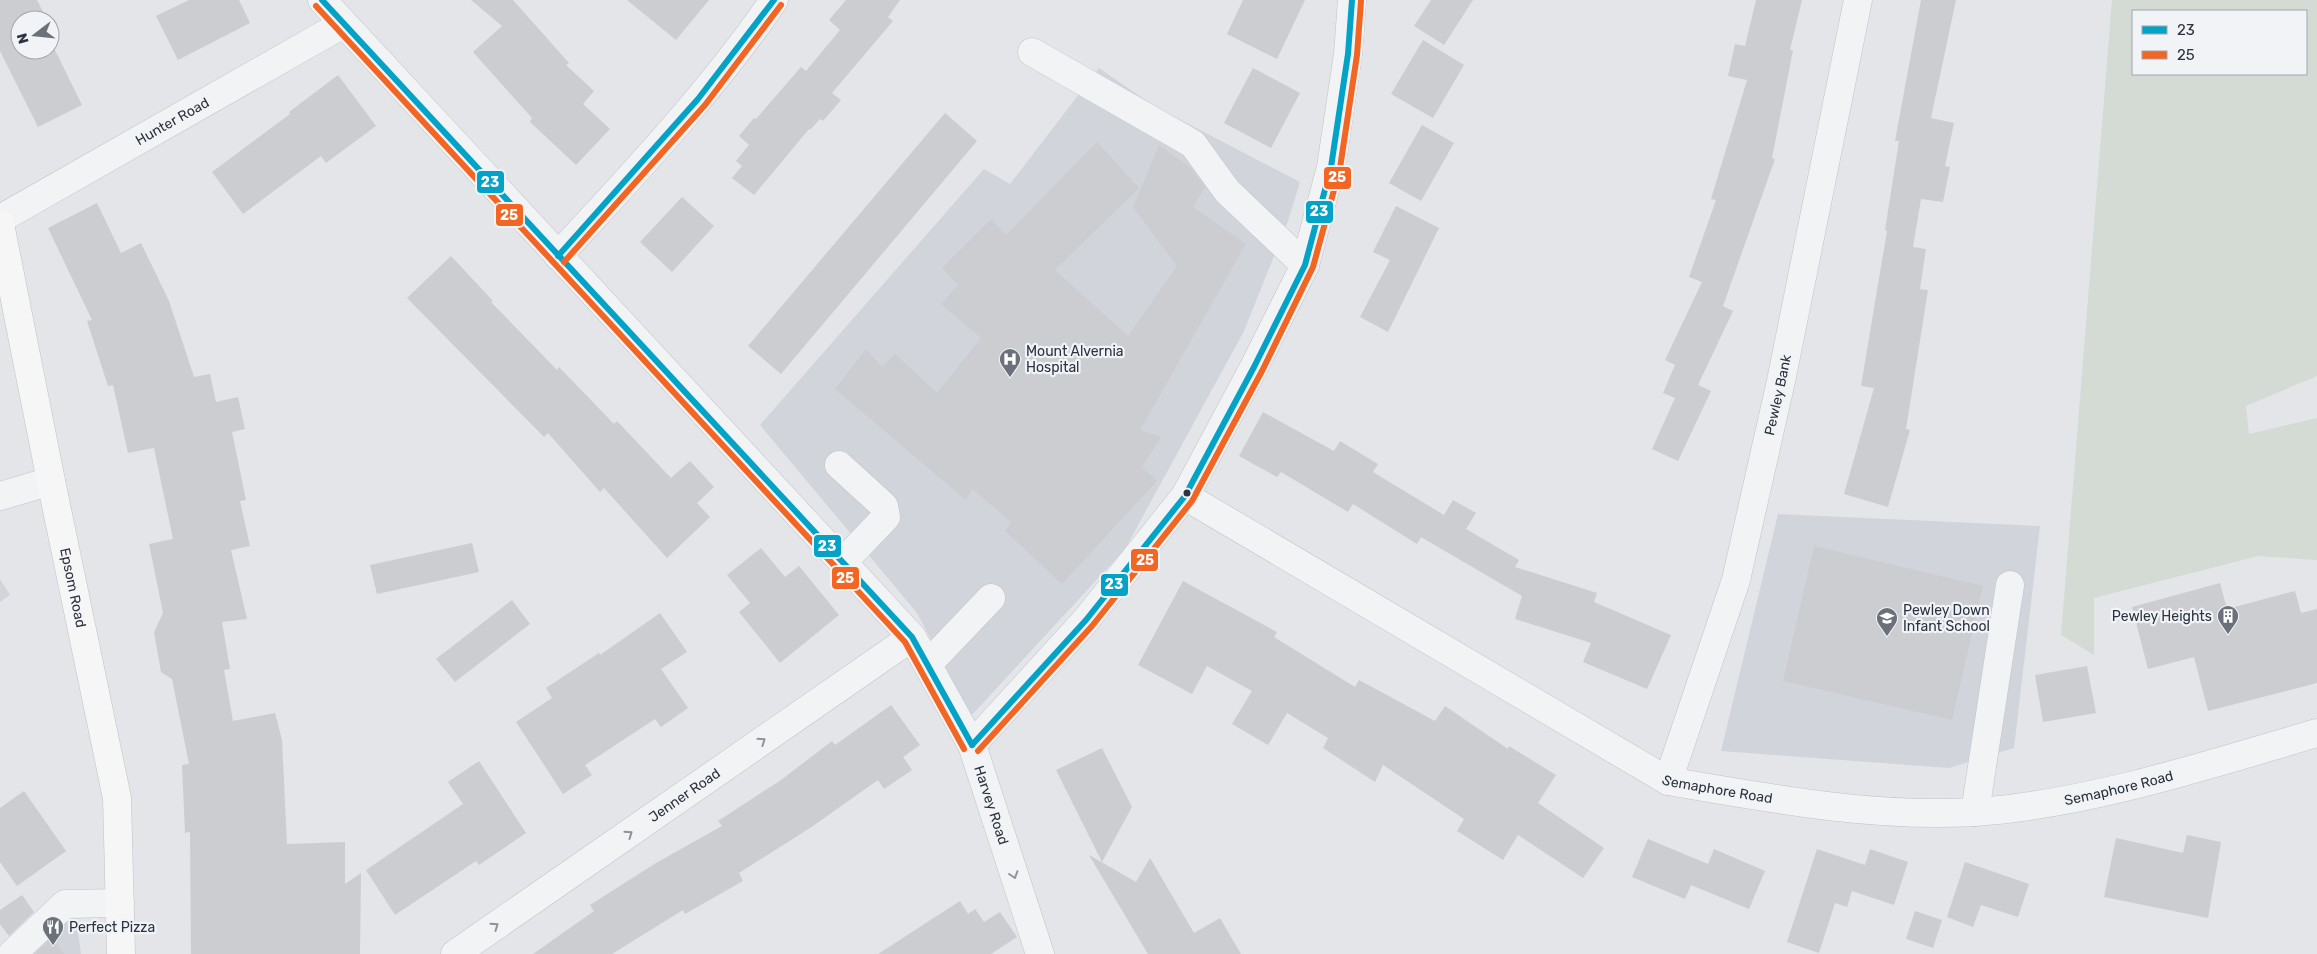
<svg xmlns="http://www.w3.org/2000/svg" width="2317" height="954" font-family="Rubik,sans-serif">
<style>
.built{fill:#d2d4db}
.green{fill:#d4dbd4;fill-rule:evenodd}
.building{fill:#cbcdd0}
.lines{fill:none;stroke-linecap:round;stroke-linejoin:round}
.minor-casing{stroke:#c1c3c6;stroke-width:29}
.major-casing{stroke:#c0c2c5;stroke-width:29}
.minor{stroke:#f2f3f5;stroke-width:28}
.major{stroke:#f6f6f7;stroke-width:28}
.bus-1-casing{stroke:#f1f3f7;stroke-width:10}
.bus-2-casing{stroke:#f1f3f7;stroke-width:10}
.bus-1{stroke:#02a3c7;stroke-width:6}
.bus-2{stroke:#f26522;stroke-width:6}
.oneway{stroke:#8e929a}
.bus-dot{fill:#2b3240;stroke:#f1f3f7;stroke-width:2}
.labels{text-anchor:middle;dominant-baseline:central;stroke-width:4.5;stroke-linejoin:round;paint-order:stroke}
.street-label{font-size:14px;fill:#2b3240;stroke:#f1f3f7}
.poi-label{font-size:14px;fill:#2b3240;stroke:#f1f3f7;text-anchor:start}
.line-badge{stroke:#f1f3f7;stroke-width:2}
.badge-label{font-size:14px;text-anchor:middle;font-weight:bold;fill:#fff}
</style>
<rect width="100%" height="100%" fill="#e3e5e8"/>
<g class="built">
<path d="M1099,68l55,38 146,76 -12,39 -44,110 -119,218 -154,167 -54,-103 -157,-188 224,-256 26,15z"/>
<path d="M1778,514l262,12 -26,222 -65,20 -228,-17z"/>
<path d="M0,579l10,16 -10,7z"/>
<path d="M75,910l6,44h-55z"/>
</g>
<path class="green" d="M2112,0h205v376l-71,30 3,28 68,-16v142l-59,-4 -164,42v57l-33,-20zM2133,11h173v63h-173z"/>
<g class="building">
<path d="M0,0h37l10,20h-27v30h30v-23l6,12 -5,3 31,63 -44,22 -38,-76z"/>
<path d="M189,0h50l11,23 -72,37 -22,-44z"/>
<path d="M471,0h42l56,63 -3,2 28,26 -11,13 27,25 -34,36 -46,-43 2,-4 -59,-66 29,-26z"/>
<path d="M627,0h82l-33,40z"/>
<path d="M846,0h54l-12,17 5,4 -61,72 9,7 -18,21 -3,-2 -10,11 -1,-1 -55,66 -22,-17 10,-12 -6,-5 13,-16 -10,-9 15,-18 2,1 45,-52 5,4 34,-41 -11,-10z"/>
<path d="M1243,0h62l-28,59 -50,-25z"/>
<path d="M1431,0h42l-29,45 -30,-19z"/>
<path d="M1756,0h46l-12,50h3l-21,108 3,1 -52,147 10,5 -35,74 13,6 -33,70 -26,-12 23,-51 -12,-5 12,-28 -10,-5 37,-78 -13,-5 27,-77 -5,-1 36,-119 -19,-4 7,-32 10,2z"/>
<path d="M1921,0h35l-25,118 23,5 -9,43 5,1 -7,35 -22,-3 -8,48 13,2 -6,40 8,1 -22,139 4,1 -22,77 -44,-13 30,-106 -13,-2 26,-155 -2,-1 14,-89h-4z"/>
<path d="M1423,40l41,25 -31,53 -42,-24z"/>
<path d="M1253,68l47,25 -29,55 -47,-25z"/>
<path d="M338,75l38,51 -50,37 -5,-7 -78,58 -31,-42 78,-58 -1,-2z"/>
<path d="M945,113l32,28 -196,233 -33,-28z"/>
<path d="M1422,125l32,18 -33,58 -32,-18z"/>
<path d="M1097,142l42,46 -84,82 73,66 49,-70 -44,-59 26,-62 32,23 14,19 -12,20 53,37 -106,186 21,7 -19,30 15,14 -95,103 -57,-53 6,-9 -39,-33 -6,11 -131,-111 31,-40 16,18 13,-13 42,39 44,-55 -40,-34 17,-19 -16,-17 49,-49 15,16z"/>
<path d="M682,197l32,29 -42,46 -32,-30z"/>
<path d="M97,203l24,50 20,-10 28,58 25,76 16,-3 6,28 22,-5 7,32 -13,3 14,68 -6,1 10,45 -19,4 16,69 -25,3 8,47 -6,1 9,51 42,-8 7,27 5,104 58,-2v42l16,-11 -1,81h-169l-1,-122 -5,1 -3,-68 7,-1 -17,-85 -11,-7 -7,-40 9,-19 -14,-69 24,-5 -19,-91 -26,5 -15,-68 -5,1 -21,-65 5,-1 -44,-92z"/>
<path d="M1396,206l43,22 -51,104 -28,-15 30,-57 -17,-8z"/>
<path d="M451,256l42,45 -2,1 66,68 2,-3 55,57 3,-3 54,57 19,-17 24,26 -17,16 13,14 -43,41 -63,-70 -4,4 -52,-59 -4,4 -137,-139z"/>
<path d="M1263,412l71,39 6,-10 38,23 -5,8 71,43 9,-15 23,13 -10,16 53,31 -4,7 82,26 -3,9 77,33 -24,54 -64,-27 8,-19 -76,-24 7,-23 -101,-59 -4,7 -64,-40 -5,8 -67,-40 -4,5 -38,-21z"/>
<path d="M472,543l7,29 -102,22 -7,-29z"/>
<path d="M1814,546l169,40 -31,134 -169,-39z"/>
<path d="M761,548l24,29 14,-11 40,49 -59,48 -41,-51 11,-9 -23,-28z"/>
<path d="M1183,581l94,51 -3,5 81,50 4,-7 76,41 10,-15 63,43 1,-3 47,29 -18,28 66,45 -21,30 -65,-43 -15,25 -46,-29 7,-12 -81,-54 -8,17 -52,-34 5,-10 -41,-25 -19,32 -36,-21 20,-33 -45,-25 -15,28 -54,-29z"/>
<path d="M2220,583l7,26 68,-18 6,22 16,-4v74l-109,28 -14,-54 -46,12 -16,-62z"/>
<path d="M512,600l18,24 -75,58 -19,-23z"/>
<path d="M660,613l27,39 -26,17 27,39 -27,19 -6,-8 -70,46 7,10 -29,19 -47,-72 36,-24 -6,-10 53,-35 1,2z"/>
<path d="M2087,666l9,47 -53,9 -8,-47z"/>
<path d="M891,705l29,40 -17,12 9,13 -28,19 -6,-9 -65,46 -74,47 4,8 -58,33 -2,-4 -71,44h-79l61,-43 -4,-6 66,-42 66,-37 -4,-5 63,-41 51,-39 3,4z"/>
<path d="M1102,748l30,59 -30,55 -46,-92z"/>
<path d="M479,761l47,72 -47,32 -3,-4 -81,54 -29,-45 97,-66 -15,-22z"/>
<path d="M24,791l42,60 -49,35 -17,-24v-54z"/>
<path d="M2187,835l34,7 -13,76 -104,-21 12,-59 67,15z"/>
<path d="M1648,839l60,25 6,-15 51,22 -16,38 -58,-24 -6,14 -53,-22z"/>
<path d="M1817,849l48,16 5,-16 38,13 -14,43 -42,-14 -5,16 -12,-4 -16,50 -32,-11z"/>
<path d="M1089,855l47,27 14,-24 44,75 26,-15 21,36h-93z"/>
<path d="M1965,862l64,22 -11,33 -37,-12 -8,22 -26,-10z"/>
<path d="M22,895l12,17 -25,24 -9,-12v-14z"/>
<path d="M960,901l8,13 7,-5 9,13 16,-10 17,25 -26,17h-113z"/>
<path d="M1915,911l27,9 -9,28 -27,-9z"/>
<path d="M52,938l12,16h-29z"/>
</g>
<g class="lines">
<g class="minor-casing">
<g id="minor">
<path id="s1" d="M322,0l590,637 60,108 68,209"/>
<path d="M1032,52l161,92 34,47 78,74"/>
<path id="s2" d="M0,219l343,-195"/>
<path d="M558,256c75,-82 154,-165 216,-256"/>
<path d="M839,465l45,41 2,11 -43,45"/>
<path d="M0,496l51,-15"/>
<path id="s3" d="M1185,496l483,285c100,17 205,37 307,31 115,-8 232,-47 342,-79"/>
<path d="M928,664l63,-66"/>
<path d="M972,745l114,-125 99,-124 69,-129 51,-102 26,-98 17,-113 4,-54"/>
<path id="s4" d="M1668,781l68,-201 45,-199 77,-381"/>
<path d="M1975,812l35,-227"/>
<path d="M12,954l53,-50 55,-1"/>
<path id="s5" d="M455,954l457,-317"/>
</g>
</g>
<g class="major-casing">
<g id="major">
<path id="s6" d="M0,224l51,257 66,317 4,156"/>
</g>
</g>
<use href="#minor" class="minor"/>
<use href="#major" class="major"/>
<g class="bus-1-casing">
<g id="bus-1">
<path d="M322,0l590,637 60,108"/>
<path d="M558,256l140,-157 76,-99"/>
<path d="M972,745l114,-125 99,-124 69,-129 51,-102 26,-98 17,-113 4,-54"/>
</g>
</g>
<g class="bus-2-casing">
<g id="bus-2">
<path d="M316,6l589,636 59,107"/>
<path d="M564,262l141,-157 76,-100"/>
<path d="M978,751l114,-125 100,-125 70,-130 51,-104 27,-99 17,-113 4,-54"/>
</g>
</g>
<use href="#bus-1" class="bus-1"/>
<use href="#bus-2" class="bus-2"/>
</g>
<defs><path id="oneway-chevron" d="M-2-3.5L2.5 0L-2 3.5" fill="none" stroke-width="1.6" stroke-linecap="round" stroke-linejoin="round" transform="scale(1.25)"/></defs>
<g class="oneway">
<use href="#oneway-chevron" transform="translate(762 741) rotate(-35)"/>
<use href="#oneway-chevron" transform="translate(629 834) rotate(-35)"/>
<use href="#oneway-chevron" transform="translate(1014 875) rotate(72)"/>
<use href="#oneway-chevron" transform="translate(495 926) rotate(-35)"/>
</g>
<defs>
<g id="hospital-pin" transform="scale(1.125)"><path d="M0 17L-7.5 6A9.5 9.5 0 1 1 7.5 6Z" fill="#6b717b" stroke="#f1f3f7"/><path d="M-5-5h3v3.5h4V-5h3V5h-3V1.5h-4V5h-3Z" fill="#fff"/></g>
<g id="building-pin" transform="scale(1.125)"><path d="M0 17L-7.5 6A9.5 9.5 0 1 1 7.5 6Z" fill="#6b717b" stroke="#f1f3f7"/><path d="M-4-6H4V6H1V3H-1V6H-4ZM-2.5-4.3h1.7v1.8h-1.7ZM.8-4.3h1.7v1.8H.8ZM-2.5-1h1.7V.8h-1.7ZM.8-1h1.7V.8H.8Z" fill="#fff"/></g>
<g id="school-pin" transform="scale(1.125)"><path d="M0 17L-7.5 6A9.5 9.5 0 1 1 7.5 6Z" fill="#6b717b" stroke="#f1f3f7"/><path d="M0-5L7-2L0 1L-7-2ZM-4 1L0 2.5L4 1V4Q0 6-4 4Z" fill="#fff"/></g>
<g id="restaurant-pin" transform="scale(1.125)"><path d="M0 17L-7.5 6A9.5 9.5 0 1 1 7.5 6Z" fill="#6b717b" stroke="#f1f3f7"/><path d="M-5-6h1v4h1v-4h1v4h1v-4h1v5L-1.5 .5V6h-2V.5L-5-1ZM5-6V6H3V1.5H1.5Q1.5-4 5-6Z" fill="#fff"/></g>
</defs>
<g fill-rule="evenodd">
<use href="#hospital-pin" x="1010" y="359"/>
<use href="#building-pin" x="2228" y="616"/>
<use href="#school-pin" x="1887" y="618"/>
<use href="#restaurant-pin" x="53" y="927"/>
</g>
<circle class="bus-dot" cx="1187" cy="493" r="4.5"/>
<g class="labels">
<g class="street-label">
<text stroke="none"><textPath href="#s2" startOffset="198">Hunter Road</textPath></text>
<text stroke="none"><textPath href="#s4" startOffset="402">Pewley Bank</textPath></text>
<text stroke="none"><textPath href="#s6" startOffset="371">Epsom Road</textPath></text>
<text stroke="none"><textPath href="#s3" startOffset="1016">Semaphore Road</textPath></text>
<text stroke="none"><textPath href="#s3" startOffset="611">Semaphore Road</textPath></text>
<text stroke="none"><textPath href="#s5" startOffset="279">Jenner Road</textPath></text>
<text stroke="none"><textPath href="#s1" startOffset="1055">Harvey Road</textPath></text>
</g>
<g class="poi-label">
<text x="1026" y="351">Mount Alvernia<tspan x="1026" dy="16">Hospital</tspan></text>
<text x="1903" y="610">Pewley Down<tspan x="1903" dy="16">Infant School</tspan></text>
<text x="2212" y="616" text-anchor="end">Pewley Heights</text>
<text x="69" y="927">Perfect Pizza</text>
</g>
</g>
<g class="line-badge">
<rect x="1323" y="166" width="29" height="24" rx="5" fill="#f26522"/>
<rect x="476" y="170" width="29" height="24" rx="5" fill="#02a3c7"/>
<rect x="1305" y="200" width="29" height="24" rx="5" fill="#02a3c7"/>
<rect x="495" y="203" width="29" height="24" rx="5" fill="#f26522"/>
<rect x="813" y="534" width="29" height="24" rx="5" fill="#02a3c7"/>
<rect x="1130" y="548" width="29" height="24" rx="5" fill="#f26522"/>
<rect x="831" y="566" width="29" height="24" rx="5" fill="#f26522"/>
<rect x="1100" y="573" width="29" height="24" rx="5" fill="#02a3c7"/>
</g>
<g class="badge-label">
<text x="1337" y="182">25</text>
<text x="490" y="187">23</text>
<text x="1319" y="216">23</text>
<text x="509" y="220">25</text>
<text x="827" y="551">23</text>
<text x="1145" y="565">25</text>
<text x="845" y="583">25</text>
<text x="1114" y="589">23</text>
</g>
<rect x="2132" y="10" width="175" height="65" fill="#f1f3f7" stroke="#a2a6ae"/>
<rect x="2142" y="26" width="25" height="8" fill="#02a3c7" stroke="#a2a6ae"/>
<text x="2177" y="35" font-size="15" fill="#2b3240">23</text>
<rect x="2142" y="51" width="25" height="8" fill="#f26522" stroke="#a2a6ae"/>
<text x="2177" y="60" font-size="15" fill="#2b3240">25</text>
<g transform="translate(35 35) rotate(254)"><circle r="24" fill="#f1f3f7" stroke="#a2a6ae"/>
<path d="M0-4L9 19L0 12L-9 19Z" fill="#6b717b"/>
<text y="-8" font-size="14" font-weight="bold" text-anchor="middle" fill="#2b3240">N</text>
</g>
</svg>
